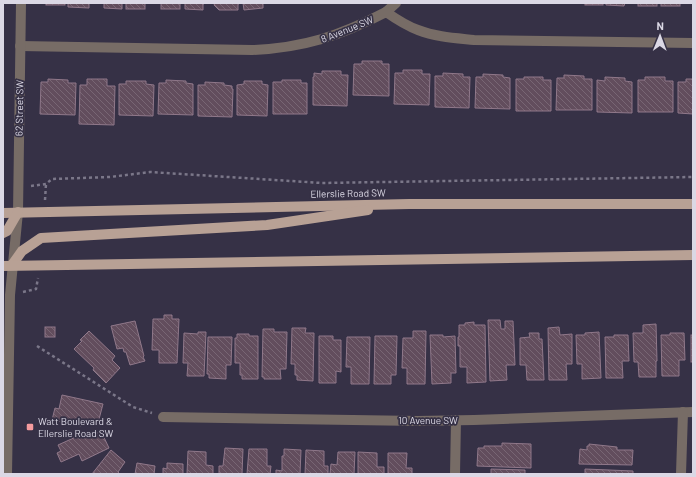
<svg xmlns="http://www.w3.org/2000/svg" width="696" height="477" font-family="Barlow,sans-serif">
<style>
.building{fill:url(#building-back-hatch);stroke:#90788a}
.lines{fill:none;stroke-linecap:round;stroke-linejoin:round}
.path{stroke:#7b7789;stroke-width:2.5;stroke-dasharray:3 3;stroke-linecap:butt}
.minor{stroke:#776c66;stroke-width:10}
.major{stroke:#b8a195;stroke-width:10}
.poi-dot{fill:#f59b9e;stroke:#363146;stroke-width:1.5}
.labels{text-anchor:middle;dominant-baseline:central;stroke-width:3.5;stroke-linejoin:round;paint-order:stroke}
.street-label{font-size:10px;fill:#dbd8e5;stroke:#363146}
.poi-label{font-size:10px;fill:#dbd8e5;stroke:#363146;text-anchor:start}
</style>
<defs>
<pattern id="building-back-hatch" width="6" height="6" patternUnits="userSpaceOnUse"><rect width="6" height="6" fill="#624d5d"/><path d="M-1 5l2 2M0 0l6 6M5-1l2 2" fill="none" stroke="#786674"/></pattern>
</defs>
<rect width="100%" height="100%" fill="#363146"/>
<g class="building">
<rect x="46" y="3" width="19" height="2"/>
<path d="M68,3h21v5l-21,-1z"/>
<path d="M104,3h18v6l-18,-1z"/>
<rect x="126" y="3" width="19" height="6"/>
<rect x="161" y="3" width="19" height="6"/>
<path d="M185,3h19v1h-1v6l-18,-1z"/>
<path d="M215,3h24v1h-1v6h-19l-5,-5z"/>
<path d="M243,3h20v5l-19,2z"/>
<rect x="585" y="3" width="18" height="2"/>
<path d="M606,3h19l-1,3 -18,-1z"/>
<rect x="638" y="3" width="19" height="3"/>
<rect x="661" y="3" width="19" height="3"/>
<path d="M362,61h20v3h7v32l-36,-1 1,-31h8z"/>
<path d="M403,70h19v4h8l-1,31 -35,-1 1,-31h8z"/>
<path d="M322,71h19v4h7l-1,31 -34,-1v-28h1v-4l8,1z"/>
<path d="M443,73l20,1v3h7l-1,31 -34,-1v-31h8z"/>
<path d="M483,74l20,1v2l7,1v31l-35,-1 1,-31h7z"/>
<path d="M564,75l20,1v3h8v31h-36l1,-32h7z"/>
<path d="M524,77h19v3h8v31h-35v-32h8z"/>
<path d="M605,77l20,1v3l7,1v31l-35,-1v-32l8,1z"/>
<path d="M645,77h20v4h8v31h-35v-32h7z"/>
<path d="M48,79l20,1v3h8l-1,32 -35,-1 1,-32h7z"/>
<path d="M87,79h20v7h8l-1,39 -35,-1 1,-39h7z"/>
<path d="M686,79h7v35l-15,-1v-31h8z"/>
<path d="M166,80l20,1v2l7,1v31l-35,-1 1,-31h7z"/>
<path d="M282,80h19v3h6v31h-34v-32h9z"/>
<path d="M126,81h20v3l8,1 -1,31 -34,-1v-31h7z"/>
<path d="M244,81h18v3l6,1 -1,31 -30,-1v-30l7,-1z"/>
<path d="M205,82l19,1v2l8,1v3h1l-1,28 -34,-1v-31h7z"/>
<path d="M164,315h8v4h7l-2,44h-18v-13h-7l1,-31h11z"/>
<path d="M488,320h12l1,9h4v-8h8l2,44h-9l1,15 -17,1z"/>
<path d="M135,321l9,35 -1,1 2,4 -15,4 -4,-13h-2l-1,-4 -6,1 -6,-23z"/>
<path d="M474,322v3h11l1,57 -19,1v-16h-7v-21h-2v-9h1v-12h6v-2z"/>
<path d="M656,324l1,37h-1v16h-17l-1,-15h-4l-1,-29h10v-8z"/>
<rect x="45" y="327" width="10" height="10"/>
<path d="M559,327l1,8 12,-1v30h-6l1,16h-18l-1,-52z"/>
<path d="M292,328h14l-1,5h9l-1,48 -16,-1v-5h-2v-11h-4z"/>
<path d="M263,329h11v3h13l-1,37h-6l1,10h-17v-2h-2z"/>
<path d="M89,331l26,25 -3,4 8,8 -14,15 -13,-13 1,-2 -20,-19 8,-8 -2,-1z"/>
<path d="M413,331h13l-1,53h-18v-16h-5l1,-30h10z"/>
<path d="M198,332h8l-2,44h-17l1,-13h-5l1,-30 14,1z"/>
<path d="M599,332l2,46 -19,1v-15h-5l-1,-29h9v-2z"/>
<path d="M529,333h10v6h3l2,41h-17l-1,-15h-6v-27l10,-1z"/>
<path d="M670,333h14l1,27h-6v16h-17l-1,-41h9z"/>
<path d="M237,334h12v2h9v43h-16v-4h-2v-12h-5v-25h2z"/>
<path d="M430,335h13v2l12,-1 1,37h-5v10l-19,1z"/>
<path d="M614,335h14l1,26h-7l1,17h-17l-1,-41h9z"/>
<rect x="691" y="335" width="2" height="27"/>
<path d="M319,336h14v4h8v32l-5,-1v12h-17z"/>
<path d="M375,336h22l-1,39h-5v9h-17z"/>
<path d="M208,337h24l-1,28h-5v14l-17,-1v-4h-2z"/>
<path d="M347,337h23l-1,47h-18v-17h-5z"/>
<path d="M62,395l41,9 -5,19 -13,-3 -1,5h-3v1l-29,-6 3,-12 4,1z"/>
<path d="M101,431l8,17 -27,13 -3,-7 -18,8 -4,-9 4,-2 -3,-6 29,-13 2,4z"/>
<path d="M502,443l29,1v24l-54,-2 1,-18h6v-2h18z"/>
<path d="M589,444l28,3v3h16l-1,15 -53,-1 1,-15 7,1v-4h2z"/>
<path d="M225,448l18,1 -1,25h-23v-8h4z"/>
<path d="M249,449h18v17h4l-1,8h-23z"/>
<path d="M284,449l17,1 -1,24h-24v-4l6,1v-15h2z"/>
<path d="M111,450l14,12 -7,10 2,2h-28z"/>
<path d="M306,450l18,1v15h4v8h-23z"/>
<path d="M188,451l18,1v13l7,1v8h-26z"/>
<path d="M338,452h17l-1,22h-24l1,-10 6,1z"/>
<path d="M358,452l19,1v14h7v7h-26z"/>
<path d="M388,453h19l-1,15h6v6h-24z"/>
<path d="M137,463l18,3 -1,8h-19z"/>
<path d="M167,463l16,1v10h-20v-6l4,1z"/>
<path d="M491,469l34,1v4h-42h8z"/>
<path d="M585,469l48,2v3h-48z"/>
</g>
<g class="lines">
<g class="path">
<path d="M31,186l15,-2 6,-5 58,-2 40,-5 172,11 371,-6"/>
<path d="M45,200l1,-16"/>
<path d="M23,292l13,-3 2,-11"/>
<path d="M37,346l96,61 19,6"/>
</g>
<g class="minor">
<path d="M386,12l10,-9"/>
<path d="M20,46l232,4c51,-2 88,-14 134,-38 10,7 21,14 32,18 18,7 37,8 56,10l219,3"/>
<path d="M163,417l255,4 56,-1 219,-8"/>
<path d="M7,474l3,-179 8,-83 3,-209"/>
<path d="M455,474l1,-54"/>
<path d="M681,474l2,-62"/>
</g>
<g class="major">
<path d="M3,213l406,-9h284"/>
<path d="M3,233l4,-2 11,-19"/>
<path d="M12,265l10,-14 19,-13 226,-13 101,-15"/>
<path d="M3,266l690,-11"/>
</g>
</g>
<rect class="poi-dot" x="26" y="423" width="8" height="8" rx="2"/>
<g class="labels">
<g class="street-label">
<text transform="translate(347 29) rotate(-22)">8 Avenue SW</text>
<text transform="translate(19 108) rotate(-89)">62 Street SW</text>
<text transform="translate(348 193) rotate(-1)">Ellerslie Road SW</text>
<text x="428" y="420">10 Avenue SW</text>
</g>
<g class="poi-label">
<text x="38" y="421">Watt Boulevard &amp;<tspan x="38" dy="12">Ellerslie Road SW</tspan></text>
</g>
</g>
<rect width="696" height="477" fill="none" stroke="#dbd8e5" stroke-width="8"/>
<g transform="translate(660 36) rotate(1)" stroke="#363146" stroke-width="3" paint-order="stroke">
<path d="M0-3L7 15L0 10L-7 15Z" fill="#dbd8e5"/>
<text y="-6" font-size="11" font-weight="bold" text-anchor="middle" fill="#dbd8e5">N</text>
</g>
</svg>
